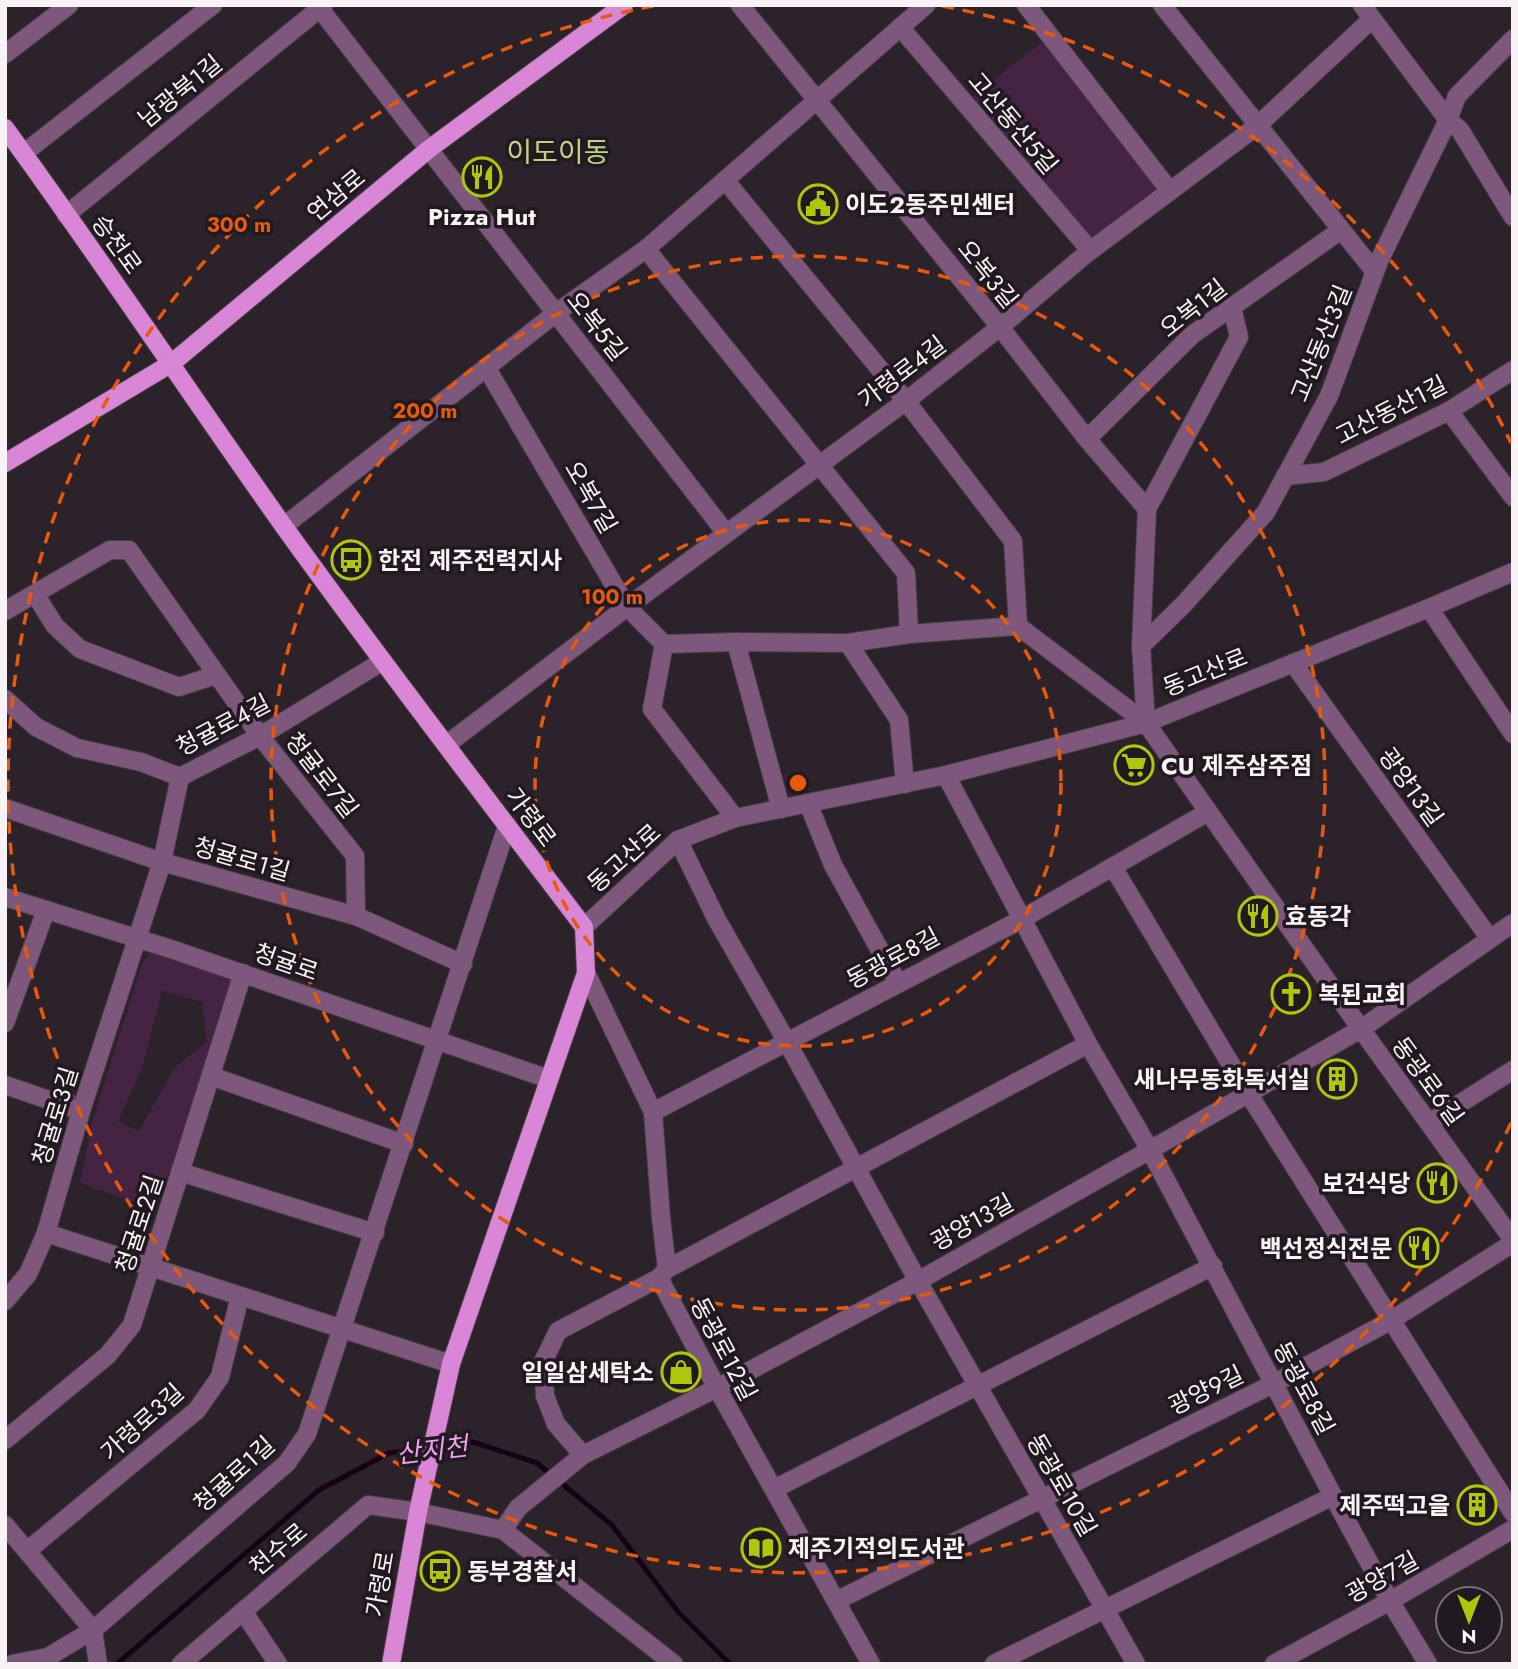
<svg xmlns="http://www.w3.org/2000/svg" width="1518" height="1669" font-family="Jost,'Noto Sans KR',sans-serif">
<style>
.green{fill:#442343;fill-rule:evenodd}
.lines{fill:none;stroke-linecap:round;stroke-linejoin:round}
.stream{stroke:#170017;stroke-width:5}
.minor-casing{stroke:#483f47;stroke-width:20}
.major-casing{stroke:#483f47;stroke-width:20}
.minor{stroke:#7e577c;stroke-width:18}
.major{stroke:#d886d5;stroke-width:18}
.ring{fill:none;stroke:#e8590c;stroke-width:3.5;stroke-dasharray:12 9}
.labels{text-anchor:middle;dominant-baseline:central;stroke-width:7;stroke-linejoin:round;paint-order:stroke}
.street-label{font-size:24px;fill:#f9f3f8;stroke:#211920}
.poi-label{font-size:24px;font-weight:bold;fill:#f9f3f8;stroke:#211920;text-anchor:start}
.water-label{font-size:26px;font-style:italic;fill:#f1a0ee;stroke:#211920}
.quarter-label{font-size:28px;fill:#c2d186;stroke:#211920}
.centre{fill:#e8590c;stroke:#211920;stroke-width:3.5}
.ring-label{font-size:21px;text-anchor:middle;font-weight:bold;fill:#e8590c;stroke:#211920;stroke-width:7;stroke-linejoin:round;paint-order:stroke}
</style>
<rect width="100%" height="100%" fill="#2b222a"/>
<g class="green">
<path d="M1042,42l116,145 -70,55 -115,-146z"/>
<path d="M151,952l82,26 -4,23 -73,209 -76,-27 12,-61 50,-158zM162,991l40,11 5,40 -33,26 -35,63 -21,-9 25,-56z"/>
</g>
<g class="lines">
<path class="stream" d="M117,1664l202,-174 70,-37 84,-11 64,21 75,62 67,88 51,51"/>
<g class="minor-casing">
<g id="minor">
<path d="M317,5l409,528"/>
<path d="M740,5l260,322 87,112 60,70 -6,137 5,77"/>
<path d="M1026,5l144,186"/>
<path d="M1162,5l213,267"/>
<path d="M1362,5l86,115 12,10 53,87"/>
<path d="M900,27l190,223"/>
<path d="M5,54l64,-49"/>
<path d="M24,153l189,-148"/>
<path d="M725,180l181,221 107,140 5,85 128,97 215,306 152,211"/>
<path d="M66,215l258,-210"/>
<path d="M646,249l260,324 3,61"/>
<path d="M486,367l141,240 37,37"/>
<path d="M1449,411l64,86"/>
<path d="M1087,439l105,-104 149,-105"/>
<path d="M1285,476l39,-4 125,-61 64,-41"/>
<path d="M1147,509l92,-172 -7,-30"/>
<path d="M284,526l272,-213 90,-64 280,-244"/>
<path d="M35,594l20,32 25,23 99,38 37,-12"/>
<path d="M1429,608l84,126"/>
<path d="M5,611l105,-61h19l131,186 95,120 1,60"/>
<path d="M736,642l45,167"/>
<path d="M848,643l51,77 6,64"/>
<path d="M1141,646l43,-42 82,-92 63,-116 50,-135 69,-141 9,-24 56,-57"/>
<path d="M1293,663l197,276"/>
<path d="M5,699l31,28 41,21 64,14 39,15 80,-41 123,-75"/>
<path d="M446,745l181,-138 279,-206 94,-74 86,-73 171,-128 115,-107"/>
<path d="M946,775l142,269 62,106 183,346 57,105 38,63"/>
<path d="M808,803l25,62 65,118"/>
<path d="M5,808l157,54 194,54 107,48"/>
<path d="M735,818l-83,-109 12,-65 72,-2 112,1 61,-9 109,-8"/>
<path d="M678,840l39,80 70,122 131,239 218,383"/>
<path d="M1113,867l135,226 265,420"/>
<path d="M5,897l169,53 375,129"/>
<path d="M584,927l94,-87 57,-22 211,-43 200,-52 283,-115 84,-36"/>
<path d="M586,973l67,139 8,106 6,51"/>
<path d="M5,1023l41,-113"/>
<path d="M211,1076l193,68"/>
<path d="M5,1085l76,26"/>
<path d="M653,1112l369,-193 186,-107"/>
<path d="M1429,1123l84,-53"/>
<path d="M180,1172l195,61"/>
<path d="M46,1233l405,131"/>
<path d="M659,1278l58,110 154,276"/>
<path d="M5,1301l23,-27 18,-41 35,-122 81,-249 18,-85"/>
<path d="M5,1440l103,-85 24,-30 111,-352"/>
<path d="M583,1455l-27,-31 -11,-28 -2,-34 15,-31 101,-53 8,-9 421,-225"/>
<path d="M774,1489l439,-223"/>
<path d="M5,1525l88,105 5,34"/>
<path d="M503,1530l15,-22 65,-53 134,-67 201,-107 232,-131 211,-121 152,-106"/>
<path d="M27,1551l170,-141 23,-33 20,-81"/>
<path d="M836,1601l437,-217 117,-63 123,-78"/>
<path d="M243,1611l35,53"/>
<path d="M12,1664l36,-7 45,-27 194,-167 20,-29 200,-608"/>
<path d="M181,1664l187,-159 50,7 85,18 171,134"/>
<path d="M994,1664l339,-168"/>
<path d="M1274,1664l116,-63 123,-72"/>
</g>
</g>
<g class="major-casing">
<g id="major">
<path d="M5,128c96,131 186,268 280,400 97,135 199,267 299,399l2,46 -135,391 -33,148 -27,152"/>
<path d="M5,463l167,-100 257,-214 195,-144"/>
</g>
</g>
<use href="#minor" class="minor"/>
<use href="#major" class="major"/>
</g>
<g class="ring">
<circle cx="798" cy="783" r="263"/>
<circle cx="798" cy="783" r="527"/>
<path d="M1511 1123A790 790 0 1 1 654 6M942 6A790 790 0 0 1 1511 443"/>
</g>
<defs>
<g id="restaurant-ring" transform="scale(2.0125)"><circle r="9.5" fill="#211920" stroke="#aec60b" stroke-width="1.5"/><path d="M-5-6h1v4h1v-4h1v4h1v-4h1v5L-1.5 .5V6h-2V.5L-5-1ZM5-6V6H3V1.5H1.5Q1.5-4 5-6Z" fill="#aec60b"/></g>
<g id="civic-ring" transform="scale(2.0125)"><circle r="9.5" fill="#211920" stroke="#aec60b" stroke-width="1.5"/><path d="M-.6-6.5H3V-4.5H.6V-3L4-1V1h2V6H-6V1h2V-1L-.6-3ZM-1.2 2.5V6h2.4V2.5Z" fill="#aec60b"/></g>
<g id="bus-ring" transform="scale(2.0125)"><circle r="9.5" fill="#211920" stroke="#aec60b" stroke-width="1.5"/><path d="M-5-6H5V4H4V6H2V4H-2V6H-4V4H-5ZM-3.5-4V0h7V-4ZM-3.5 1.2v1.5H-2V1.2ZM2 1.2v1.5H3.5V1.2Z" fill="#aec60b"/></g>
<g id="supermarket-ring" transform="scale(2.0125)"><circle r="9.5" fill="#211920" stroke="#aec60b" stroke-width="1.5"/><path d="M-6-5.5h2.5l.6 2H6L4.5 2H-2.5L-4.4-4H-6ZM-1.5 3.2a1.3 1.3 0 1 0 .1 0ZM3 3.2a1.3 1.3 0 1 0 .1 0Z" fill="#aec60b"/></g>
<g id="church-ring" transform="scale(2.0125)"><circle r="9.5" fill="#211920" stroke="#aec60b" stroke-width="1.5"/><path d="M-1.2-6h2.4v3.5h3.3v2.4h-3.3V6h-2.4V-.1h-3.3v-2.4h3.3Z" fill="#aec60b"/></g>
<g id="building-ring" transform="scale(2.0125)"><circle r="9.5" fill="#211920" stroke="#aec60b" stroke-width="1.5"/><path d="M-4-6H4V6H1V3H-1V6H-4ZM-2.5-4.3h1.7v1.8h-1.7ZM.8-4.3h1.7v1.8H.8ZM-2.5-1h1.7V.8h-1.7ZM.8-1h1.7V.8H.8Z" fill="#aec60b"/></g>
<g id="shop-ring" transform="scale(2.0125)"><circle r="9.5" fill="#211920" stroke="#aec60b" stroke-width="1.5"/><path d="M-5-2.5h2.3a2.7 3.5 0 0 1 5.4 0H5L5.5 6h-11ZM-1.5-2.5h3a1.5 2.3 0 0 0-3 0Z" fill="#aec60b"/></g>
<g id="library-ring" transform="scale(2.0125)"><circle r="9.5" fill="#211920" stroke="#aec60b" stroke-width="1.5"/><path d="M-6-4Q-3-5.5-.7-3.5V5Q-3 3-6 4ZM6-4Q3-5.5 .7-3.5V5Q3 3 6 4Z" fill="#aec60b"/></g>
</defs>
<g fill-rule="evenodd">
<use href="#restaurant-ring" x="482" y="177"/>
<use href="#civic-ring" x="818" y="204"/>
<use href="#bus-ring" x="351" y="560"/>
<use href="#supermarket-ring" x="1134" y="765"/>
<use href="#restaurant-ring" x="1258" y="916"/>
<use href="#church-ring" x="1291" y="994"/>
<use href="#building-ring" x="1337" y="1079"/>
<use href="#restaurant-ring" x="1437" y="1183"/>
<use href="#restaurant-ring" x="1419" y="1248"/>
<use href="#shop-ring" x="681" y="1372"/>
<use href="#building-ring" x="1477" y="1505"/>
<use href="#library-ring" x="761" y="1548"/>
<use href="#bus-ring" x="440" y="1571"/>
</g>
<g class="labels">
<g class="street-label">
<text transform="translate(180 91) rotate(-39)">남광북1길</text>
<text transform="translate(1013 123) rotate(50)">고산동산5길</text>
<text transform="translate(336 195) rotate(-40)">연삼로</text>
<text transform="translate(117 244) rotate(54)">승천로</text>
<text transform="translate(988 274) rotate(51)">오복3길</text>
<text transform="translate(1193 308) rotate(-38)">오복1길</text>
<text transform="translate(597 326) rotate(52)">오복5길</text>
<text transform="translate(1321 343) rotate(-68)">고산동산3길</text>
<text transform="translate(902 372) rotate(-37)">가령로4길</text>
<text transform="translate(1391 410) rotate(-27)">고산동산1길</text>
<text transform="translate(591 497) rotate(60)">오복7길</text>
<text transform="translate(1205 672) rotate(-22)">동고산로</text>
<text transform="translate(223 725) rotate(-28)">청귤로4길</text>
<text transform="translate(322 775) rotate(52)">청귤로7길</text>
<text transform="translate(1411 787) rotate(54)">광양13길</text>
<text transform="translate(531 817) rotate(53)">가령로</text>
<text transform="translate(624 858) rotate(-42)">동고산로</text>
<text transform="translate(242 859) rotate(16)">청귤로1길</text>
<text transform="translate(893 958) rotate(-28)">동광로8길</text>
<text transform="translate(286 962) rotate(19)">청귤로</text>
<text transform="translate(1428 1081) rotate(54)">동광로6길</text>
<text transform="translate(55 1116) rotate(-73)">청귤로3길</text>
<text transform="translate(972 1222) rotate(-29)">광양13길</text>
<text transform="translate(139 1224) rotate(-72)">청귤로2길</text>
<text transform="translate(724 1349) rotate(62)">동광로12길</text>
<text transform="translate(1304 1388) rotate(62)">동광로8길</text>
<text transform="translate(1206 1390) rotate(-26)">광양9길</text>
<text transform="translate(142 1422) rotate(-42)">가령로3길</text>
<text transform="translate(234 1474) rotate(-42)">청귤로1길</text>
<text transform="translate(1062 1485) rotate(60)">동광로10길</text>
<text transform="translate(278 1549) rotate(-40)">천수로</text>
<text transform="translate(1382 1577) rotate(-29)">광양7길</text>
<text transform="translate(380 1584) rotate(-80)">가령로</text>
</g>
<g class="poi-label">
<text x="845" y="204">이도2동주민센터</text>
<text x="482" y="216" text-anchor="middle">Pizza Hut</text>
<text x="378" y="560">한전 제주전력지사</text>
<text x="1161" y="765">CU 제주삼주점</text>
<text x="1285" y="916">효동각</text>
<text x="1318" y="994">복된교회</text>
<text x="1310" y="1079" text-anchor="end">새나무동화독서실</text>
<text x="1410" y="1183" text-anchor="end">보건식당</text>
<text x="1392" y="1248" text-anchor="end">백선정식전문</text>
<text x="654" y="1372" text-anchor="end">일일삼세탁소</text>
<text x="1450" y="1505" text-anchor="end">제주떡고을</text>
<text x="788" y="1548">제주기적의도서관</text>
<text x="467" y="1571">동부경찰서</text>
</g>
<g class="water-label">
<text transform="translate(432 1450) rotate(-7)">산지천</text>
</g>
<g class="quarter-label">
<text x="558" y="152">이도이동</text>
</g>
</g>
<circle cx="798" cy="783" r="10" class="centre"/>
<g class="ring-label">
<text x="239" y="232">300 m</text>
<text x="425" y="418">200 m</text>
<text x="612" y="604">100 m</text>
</g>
<rect width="1518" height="1669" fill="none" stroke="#f9f3f8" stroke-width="14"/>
<g transform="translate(1469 1620) rotate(180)"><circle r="33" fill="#211920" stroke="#777076" stroke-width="2"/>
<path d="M0-5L12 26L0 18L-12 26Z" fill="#aec60b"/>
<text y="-10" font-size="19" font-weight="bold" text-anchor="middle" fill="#f9f3f8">N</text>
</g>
</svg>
